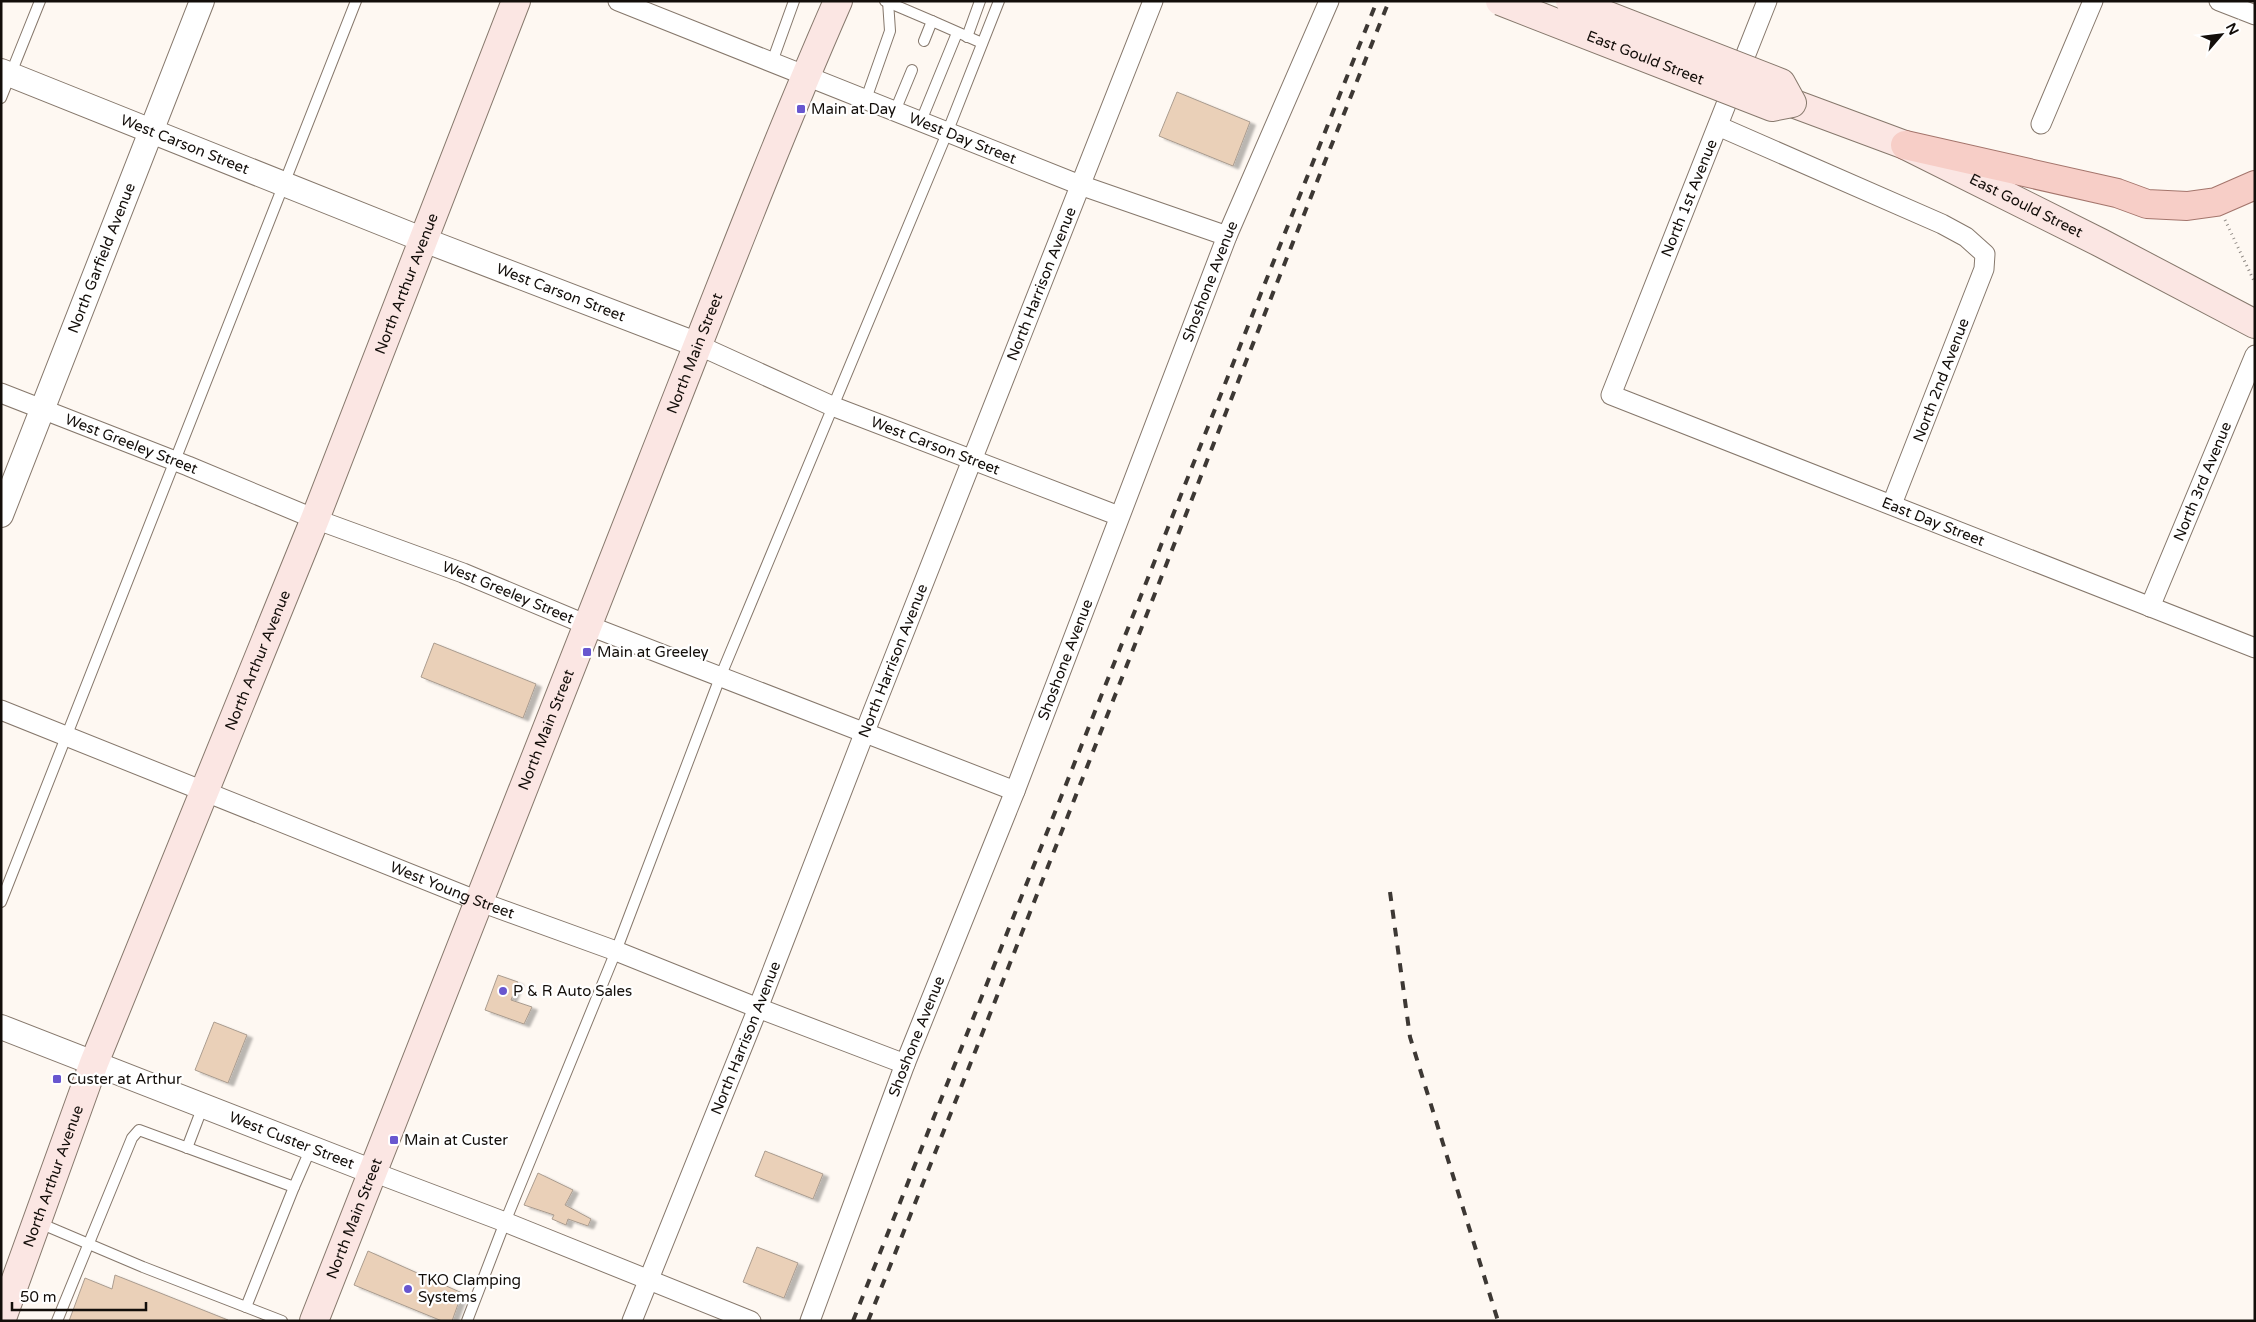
<svg xmlns="http://www.w3.org/2000/svg" width="2256" height="1322" font-family="'Varela Round',sans-serif">
<style>
.building{fill:#ead0b8;stroke:#aa9c8f;filter:url(#shadow)}
.lines{fill:none;stroke-linecap:round;stroke-linejoin:round}
.service-casing{stroke:#86786c;stroke-width:12}
.minor-casing{stroke:#86786c;stroke-width:21}
.tertiary-casing{stroke:#86786c;stroke-width:26}
.secondary-casing{stroke:#86786c;stroke-width:30}
.primary-casing{stroke:#a4756c;stroke-width:30}
.path{stroke:#8e8883;stroke-width:3;stroke-dasharray:1 4;stroke-linecap:butt}
.service{stroke:#fff;stroke-width:10}
.minor{stroke:#fff;stroke-width:19}
.tertiary{stroke:#fff;stroke-width:24}
.secondary{stroke:#fbe6e3;stroke-width:28}
.primary{stroke:#f7cec7;stroke-width:28}
.rail{stroke:#3d3834;stroke-width:4;stroke-dasharray:9 9;stroke-linecap:butt}
.secondary-bridge-casing{stroke:#86786c;stroke-width:30;stroke-linecap:butt}
.secondary-bridge{stroke:#fbe6e3;stroke-width:28}
.poi-dot{fill:#6856cf;stroke:#fff;stroke-width:2}
.labels{text-anchor:middle;dominant-baseline:central;stroke-width:4.5;stroke-linejoin:round;paint-order:stroke}
.street-label{font-size:15px;fill:#130e0a;stroke:#fff}
.poi-label{font-size:15px;fill:#130e0a;stroke:#fff;text-anchor:start}
</style>
<defs>
<filter id="shadow"><feDropShadow dx="5.5" dy="3" stdDeviation="1" flood-color="#0004"/></filter>
</defs>
<rect width="100%" height="100%" fill="#fef8f2"/>
<g class="building">
<path d="M1177,92l73,30 -17,44 -74,-30z"/>
<path d="M434,643l102,41 -13,34 -102,-41z"/>
<path d="M498,975l20,7 -7,18 21,7 -8,17 -39,-14z"/>
<path d="M214,1022l33,13 -19,48 -33,-13z"/>
<path d="M765,1151l58,23 -10,25 -58,-23z"/>
<path d="M538,1173l35,17 -8,15 26,14 -3,7 -20,-7 -2,6 -14,-6 2,-4 -30,-10z"/>
<path d="M757,1247l41,16 -14,35 -41,-16z"/>
<path d="M368,1251l94,42 -10,28h-10l-88,-36z"/>
<path d="M115,1275l113,45v1h-159l16,-43 27,11z"/>
</g>
<g class="lines">
<g class="service-casing">
<g id="service">
<path d="M885,1l47,20 -8,20"/>
<path d="M932,21l50,22"/>
<path d="M967,37l13,-36"/>
<path d="M772,62l22,-61"/>
<path d="M1,98l39,-97"/>
<path d="M866,99l24,-68 -2,-30"/>
<path d="M895,111l17,-41"/>
<path d="M921,121l36,-88"/>
<path d="M1,902l355,-901"/>
<path d="M187,1148l16,-42"/>
<path d="M294,1187l17,-39"/>
<path d="M37,1222l106,45 139,54"/>
<path d="M57,1321l75,-183 7,-8 155,57 -48,120"/>
<path d="M467,1321l38,-99 111,-271 105,-276 226,-542 52,-132"/>
</g>
</g>
<g class="minor-casing">
<g id="minor">
<path id="s1" d="M618,1l462,184 147,51"/>
<path id="s2" d="M1767,1l-156,394 644,253"/>
<path d="M2219,1l36,14"/>
<path d="M2041,124l52,-123"/>
<path d="M1718,126l224,98 24,13 19,17 -1,15 -92,235"/>
<path id="s3" d="M698,345l134,61 287,110"/>
<path id="s4" d="M1,393l187,73 127,53 148,54 124,52 428,166"/>
<path id="s5" d="M2150,607l105,-252"/>
<path id="s6" d="M1,710l477,191 138,50 142,57 147,56"/>
<path d="M373,1172l132,50 246,99"/>
<path id="s7" d="M632,1321l126,-313 106,-274 289,-733"/>
<path id="s8" d="M810,1321l95,-257 110,-273 212,-555 102,-235"/>
</g>
</g>
<g class="tertiary-casing">
<g id="tertiary">
<path id="s9" d="M1,71l423,169 274,105"/>
<path id="s10" d="M1,515l201,-514"/>
<path id="s11" d="M1,1027l372,145"/>
</g>
</g>
<g class="secondary-casing">
<g id="secondary">
<path id="s12" d="M1792,103l113,42 196,98 154,81"/>
<path id="s13" d="M1,1321l93,-258 221,-544 201,-518"/>
<path id="s14" d="M314,1321c112,-286 224,-572 337,-857 61,-154 120,-310 187,-463"/>
</g>
</g>
<g class="primary-casing">
<path id="primary" d="M1905,145l212,48 30,11 40,2 29,-4 39,-17"/>
</g>
<path class="path" d="M2225,220l30,63"/>
<use href="#service" class="service"/>
<use href="#minor" class="minor"/>
<use href="#tertiary" class="tertiary"/>
<use href="#secondary" class="secondary"/>
<use href="#primary" class="primary"/>
<g class="rail">
<path d="M1390,892l20,145 88,284"/>
<path d="M853,1321l524,-1320"/>
<path d="M868,1321c176,-439 345,-881 521,-1320"/>
</g>
<g class="secondary-bridge-casing">
<g id="secondary-bridge">
<path id="s15" d="M1500,1l272,106 20,-4 -11,-20 -211,-82"/>
</g>
</g>
<use href="#secondary-bridge" class="secondary-bridge"/>
</g>
<g class="poi-dot">
<rect x="796" y="104" width="10" height="10" rx="2.5"/>
<rect x="582" y="647" width="10" height="10" rx="2.5"/>
<circle cx="503" cy="991" r="5"/>
<rect x="52" y="1074" width="10" height="10" rx="2.5"/>
<rect x="389" y="1135" width="10" height="10" rx="2.5"/>
<circle cx="408" cy="1289" r="5"/>
</g>
<g class="labels">
<g class="street-label">
<text stroke="none"><textPath href="#s15" startOffset="156">East Gould Street</textPath></text>
<text stroke="none"><textPath href="#s1" startOffset="371">West Day Street</textPath></text>
<text stroke="none"><textPath href="#s9" startOffset="198">West Carson Street</textPath></text>
<text transform="translate(1689 198) rotate(-68)">North 1st Avenue</text>
<text stroke="none"><textPath href="#s12" startOffset="256">East Gould Street</textPath></text>
<text stroke="none"><textPath href="#s10" startOffset="276">North Garfield Avenue</textPath></text>
<text stroke="none"><textPath href="#s8" startOffset="1114">Shoshone Avenue</textPath></text>
<text stroke="none"><textPath href="#s13" startOffset="1114">North Arthur Avenue</textPath></text>
<text stroke="none"><textPath href="#s7" startOffset="1115">North Harrison Avenue</textPath></text>
<text stroke="none"><textPath href="#s9" startOffset="602">West Carson Street</textPath></text>
<text stroke="none"><textPath href="#s14" startOffset="1040">North Main Street</textPath></text>
<text transform="translate(1941 380) rotate(-69)">North 2nd Avenue</text>
<text stroke="none"><textPath href="#s4" startOffset="140">West Greeley Street</textPath></text>
<text stroke="none"><textPath href="#s3" startOffset="258">West Carson Street</textPath></text>
<text stroke="none"><textPath href="#s5" startOffset="136">North 3rd Avenue</textPath></text>
<text stroke="none"><textPath href="#s2" startOffset="770">East Day Street</textPath></text>
<text stroke="none"><textPath href="#s4" startOffset="545">West Greeley Street</textPath></text>
<text stroke="none"><textPath href="#s8" startOffset="709">Shoshone Avenue</textPath></text>
<text stroke="none"><textPath href="#s13" startOffset="709">North Arthur Avenue</textPath></text>
<text stroke="none"><textPath href="#s7" startOffset="710">North Harrison Avenue</textPath></text>
<text stroke="none"><textPath href="#s14" startOffset="635">North Main Street</textPath></text>
<text stroke="none"><textPath href="#s6" startOffset="486">West Young Street</textPath></text>
<text stroke="none"><textPath href="#s8" startOffset="304">Shoshone Avenue</textPath></text>
<text stroke="none"><textPath href="#s7" startOffset="305">North Harrison Avenue</textPath></text>
<text stroke="none"><textPath href="#s11" startOffset="312">West Custer Street</textPath></text>
<text stroke="none"><textPath href="#s13" startOffset="154">North Arthur Avenue</textPath></text>
<text stroke="none"><textPath href="#s14" startOffset="110">North Main Street</textPath></text>
</g>
<g class="poi-label">
<text x="811" y="109">Main at Day</text>
<text x="597" y="652">Main at Greeley</text>
<text x="513" y="991">P &amp; R Auto Sales</text>
<text x="67" y="1079">Custer at Arthur</text>
<text x="404" y="1140">Main at Custer</text>
<text x="418" y="1280">TKO Clamping<tspan x="418" dy="17">Systems</tspan></text>
</g>
</g>
<rect width="2256" height="1322" fill="none" stroke="#130e0a" stroke-width="5"/>
<g transform="translate(2221 35) rotate(62)" stroke="#ffffff" stroke-width="4" paint-order="stroke">
<path d="M0-4L9 19L0 12L-9 19Z" fill="#130e0a"/>
<text y="-8" font-size="14" font-weight="bold" text-anchor="middle" fill="#130e0a">N</text>
</g>
<path d="M12 1302v8h134v-8" fill="none" stroke="#130e0a" stroke-width="2.5"/>
<text x="20" y="1302" font-size="15" fill="#130e0a" stroke="#ffffff" stroke-width="4" paint-order="stroke">50 m</text>
</svg>
